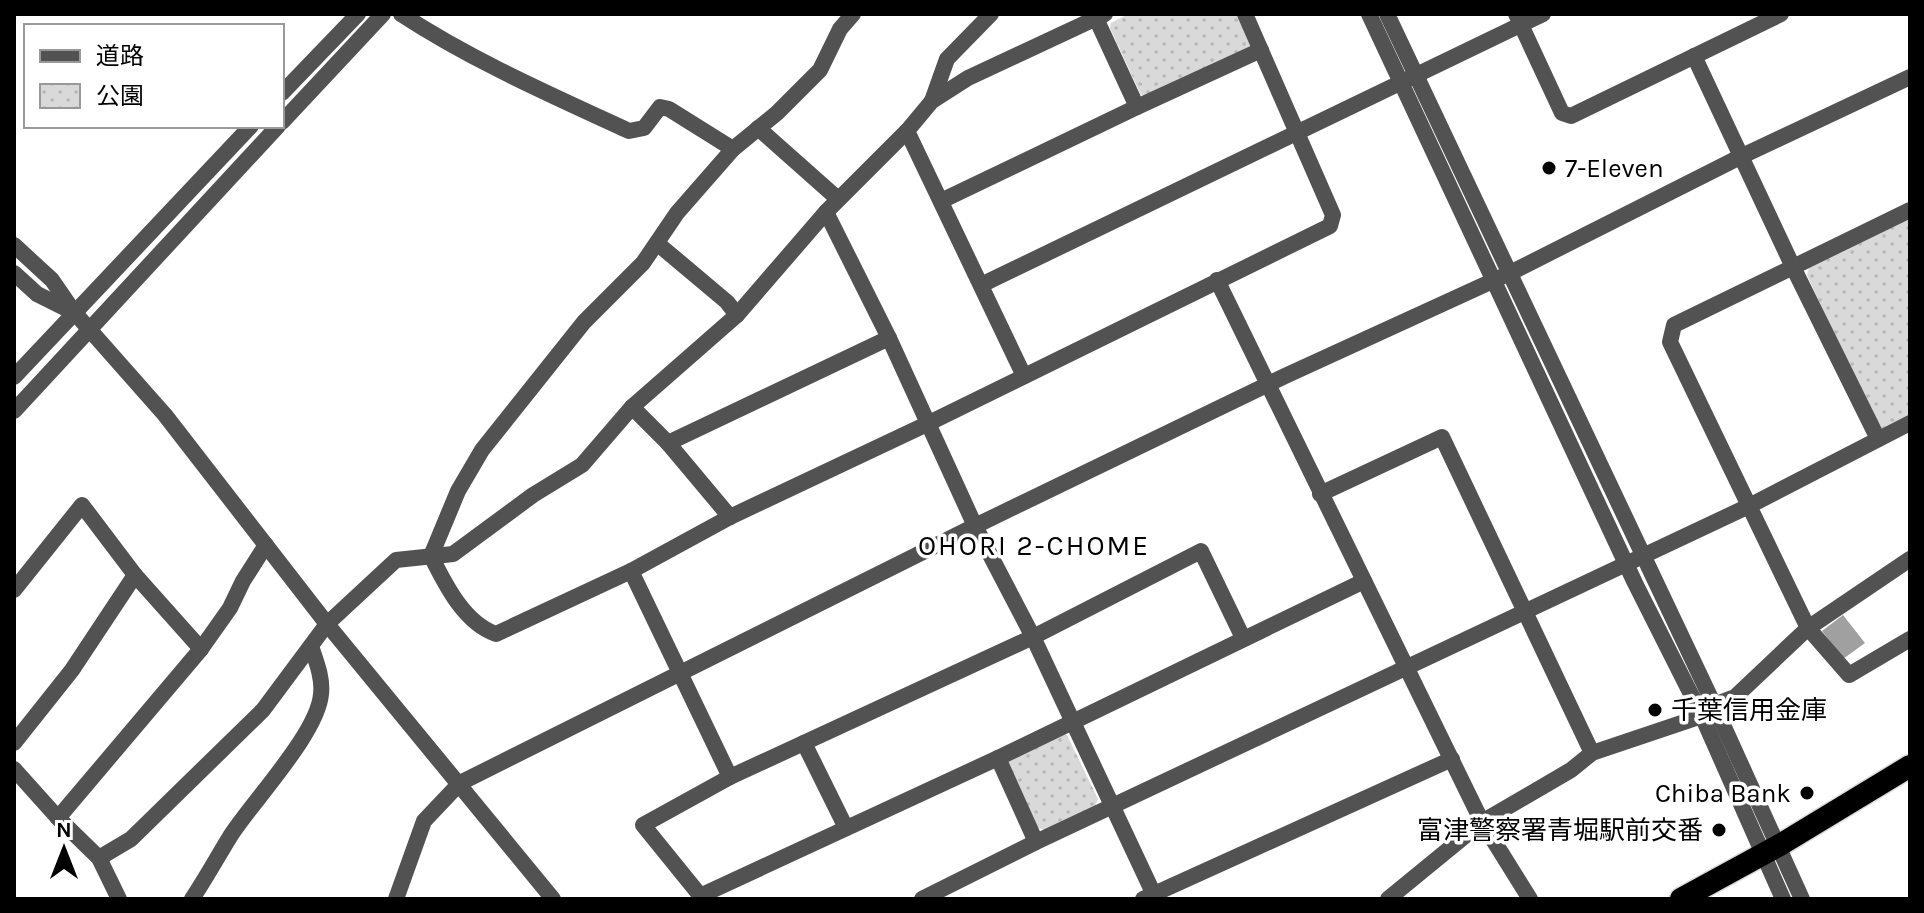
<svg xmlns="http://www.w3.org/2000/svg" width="1924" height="913" font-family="Karla,'Noto Sans JP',sans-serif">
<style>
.park{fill:url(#park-dots)}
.water{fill:#a0a0a0}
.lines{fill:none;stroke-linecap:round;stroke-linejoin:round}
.trunk-casing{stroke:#dbdbdb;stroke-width:25}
.minor{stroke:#525252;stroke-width:16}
.tertiary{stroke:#525252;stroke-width:16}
.trunk{stroke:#000;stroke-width:22}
.poi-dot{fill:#000;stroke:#fff;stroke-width:3}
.labels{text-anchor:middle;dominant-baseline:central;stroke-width:7;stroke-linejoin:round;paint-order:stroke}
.poi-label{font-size:26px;fill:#000;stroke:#fff;text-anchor:start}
.neighbourhood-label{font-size:28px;letter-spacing:2px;fill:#000;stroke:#fff}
</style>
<defs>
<pattern id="park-dots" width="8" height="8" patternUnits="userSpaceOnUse" patternTransform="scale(2)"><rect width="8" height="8" fill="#d9d9d9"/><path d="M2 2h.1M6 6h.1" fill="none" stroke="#b8b8b8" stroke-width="1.8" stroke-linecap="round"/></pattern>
</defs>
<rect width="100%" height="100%" fill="#fff"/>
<g class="park">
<path d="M1128,14h109l14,29 -3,8 -100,45 -7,-1 -31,-67 1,-5z"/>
<path d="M1910,219v198l-26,13 -6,-2 -71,-153 2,-7z"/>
<path d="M1061,732l6,3 31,64 -3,8 -51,23 -8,-3 -29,-63 1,-6z"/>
</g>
<path class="water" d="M1843,615l22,28 -22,16 -21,-28z"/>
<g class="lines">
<g class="trunk-casing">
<path id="trunk" d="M1681,899l97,-53 132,-80"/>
</g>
<g class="minor">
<path d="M401,14c72,47 150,81 228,117l15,-3 16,-21 9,2 64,40"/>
<path d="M853,14l-13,15 -20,41 -43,43 -44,36 -56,64 -34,50 -59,59 -102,128 -24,41 -27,65c14,28 33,67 65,78l135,-63 99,-54 197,-93 403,-198 3,-11 -88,-201"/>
<path d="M1094,14l43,93"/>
<path d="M1516,14l46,99 9,3 210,-102"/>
<path d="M1694,56l99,211 85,172"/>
<path d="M932,101l15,-42 44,-45"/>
<path d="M758,128l80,71"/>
<path d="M907,131l117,245"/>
<path d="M941,201l196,-94 124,-57"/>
<path d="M1910,210l-236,115 -4,17 138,286 41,47 61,-36"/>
<path d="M826,212l63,126 86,188 58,111 123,262"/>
<path d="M658,244l69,58 10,13"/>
<path d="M1217,280l265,542 48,77"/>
<path d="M981,285l562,-271"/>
<path d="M632,407l36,36 62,74"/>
<path d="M668,443l221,-105"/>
<path d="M1320,494l122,-57 150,316"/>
<path d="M631,571l99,206"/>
<path d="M14,590l68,-85 53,70 66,74"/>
<path d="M1714,705l21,-8 73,-69 102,-69"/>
<path d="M14,743l58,-73 63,-95"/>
<path d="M804,743l42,85"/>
<path d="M998,758l38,84"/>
<path d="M14,769l44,49 41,40 20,41"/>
<path d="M58,818l143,-169 29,-41 13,-27 23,-36"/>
<path d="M99,858l32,-19 132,-129 64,-86 69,-64 57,-6 80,-59 49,-30 50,-58 105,-92 89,-103 81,-81 25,-30 36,-23 137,-64"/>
<path d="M700,896l298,-138 366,-177"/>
<path d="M192,899c14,-21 26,-43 39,-64 22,-34 87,-102 90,-141 2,-16 -5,-33 -10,-48"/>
<path d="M396,899l28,-78 36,-38"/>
<path d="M703,899l-60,-74 87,-48 303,-140 168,-86 42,87"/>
<path d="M922,899l114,-57 713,-336 161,-83"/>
<path d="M1143,899l309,-140"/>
<path d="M1388,899l94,-77 89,-52 21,-17 110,-37"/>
</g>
<g class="tertiary">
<path d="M1369,14l266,569 67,133 81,183"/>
<path d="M1387,14l327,691 88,194"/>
<path d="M282,93l76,-79"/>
<path d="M282,122l101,-108"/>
<path d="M14,245l38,35 22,32 91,103 162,209 226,275"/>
<path d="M14,273l23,21 36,18"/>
<path d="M14,377l237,-251"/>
<path d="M14,411l264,-285"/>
<path d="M460,783l515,-257 310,-150 225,-103 230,-116 170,-80"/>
</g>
<use href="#trunk" class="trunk"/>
</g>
<g class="poi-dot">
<circle cx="1549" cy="168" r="8"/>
<circle cx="1655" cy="710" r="8"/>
<circle cx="1807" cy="793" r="8"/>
<circle cx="1719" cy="830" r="8"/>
</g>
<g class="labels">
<g class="poi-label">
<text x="1565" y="168">7-Eleven</text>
<text x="1671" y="710">千葉信用金庫</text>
<text x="1791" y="793" text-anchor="end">Chiba Bank</text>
<text x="1703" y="830" text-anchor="end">富津警察署青堀駅前交番</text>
</g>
<g class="neighbourhood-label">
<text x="1034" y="545">OHORI 2-CHOME</text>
</g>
</g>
<rect width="1924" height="913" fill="none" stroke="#000000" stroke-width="32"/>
<rect x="24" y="24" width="260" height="104" fill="#ffffff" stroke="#999999" stroke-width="2"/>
<rect x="40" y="50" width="40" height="12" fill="#525252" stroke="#999999" stroke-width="2"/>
<text x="96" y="64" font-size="24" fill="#000000">道路</text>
<rect x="40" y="84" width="40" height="24" fill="url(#park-dots)" stroke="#999999" stroke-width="2"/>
<text x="96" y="104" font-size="24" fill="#000000">公園</text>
<g transform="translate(64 849)" stroke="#ffffff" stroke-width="6" paint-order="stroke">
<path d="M0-6L14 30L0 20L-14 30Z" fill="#000000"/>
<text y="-12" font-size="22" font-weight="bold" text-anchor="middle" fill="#000000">N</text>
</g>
</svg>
